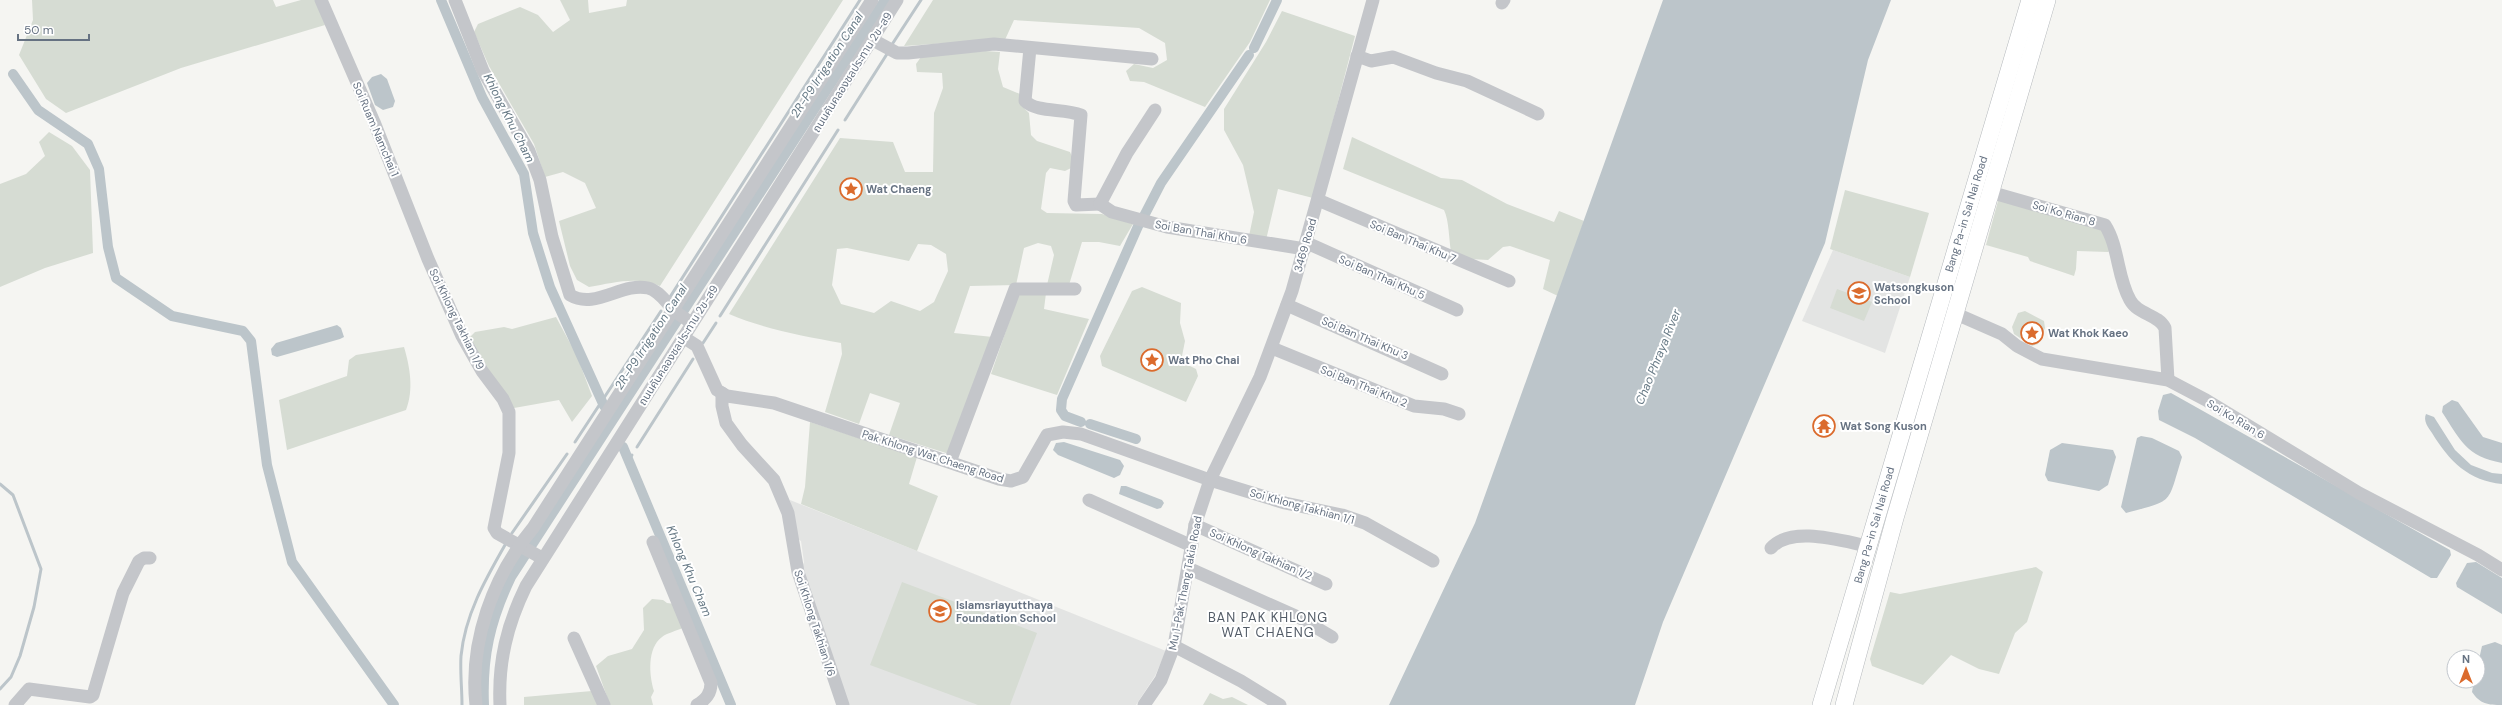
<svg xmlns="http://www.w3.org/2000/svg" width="2502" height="705" font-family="'DM Sans','Noto Sans Thai',sans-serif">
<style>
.built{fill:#e3e4e3}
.green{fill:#d6dcd3;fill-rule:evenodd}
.water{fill:#bcc5ca}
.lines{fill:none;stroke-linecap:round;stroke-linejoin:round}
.stream{stroke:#bcc5ca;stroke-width:3}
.canal{stroke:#bcc5ca;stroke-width:10}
.major-casing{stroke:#b4b8bc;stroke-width:18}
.minor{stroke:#c4c6ca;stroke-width:13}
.major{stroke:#fff;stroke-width:17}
.labels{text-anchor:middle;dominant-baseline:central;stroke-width:4;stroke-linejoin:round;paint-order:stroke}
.street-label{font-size:11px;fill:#667282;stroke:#fff}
.poi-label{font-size:11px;font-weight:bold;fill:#667282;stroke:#fff;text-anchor:start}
.water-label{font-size:12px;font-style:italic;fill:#667985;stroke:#fff}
.quarter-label{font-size:13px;letter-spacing:1px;fill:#535c67;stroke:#fff}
</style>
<rect width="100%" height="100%" fill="#f5f5f2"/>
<g class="built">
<path d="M1833,250l77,27 -25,76 -83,-32z"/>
<path d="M790,500l376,151 -11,25 -19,29h-287l-48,-135 3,-8 -3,-21 -5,-3z"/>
</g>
<g class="green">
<path d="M32,0h241l3,7 25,-7h17l7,25 -144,43 -115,45 -20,-14 -27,-44 14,-35z"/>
<path d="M560,0h28l1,13 37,-7 1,-6h216l-183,286c-24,-10 -46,-3 -71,1l-12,-7 -7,-14 -11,-45 37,-13 -11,-25 -22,-11 -18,5 -11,-33 -45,-78 -15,-34 4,-8 42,-17 18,8 15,17 17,-12z"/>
<path d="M933,0h337l-20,42 -45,65 -61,-25 -14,-1 -4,-10 8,-7 19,4 14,-8 -2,-17 -26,-15 -125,-8 -10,22 -11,-2 -89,6z"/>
<path d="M1282,11l73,25 -42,162 -35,-9 -12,51 -17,-4 5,-24 -11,-47 -19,-35v-21l42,-67z"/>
<path d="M985,51l15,1 -2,17 5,18 17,7v10l9,9 2,22 6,6 33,11 3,7 -2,9 -6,3 -15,-3 -4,5 -5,36 6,4 55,1 31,10 -13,22 -21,-4h-17l-13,43h-22l7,-30 -3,-9 -13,-3 -14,5 -8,37 -46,1 -16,47 39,4 -42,115 -5,1 -57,-18 11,-32 -30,-10 -11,31 -34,-12 17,-58 -1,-11c-38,-7 -77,-14 -112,-29l111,-176 53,4 12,30h28l1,-59 9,-25 -1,-15 -25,-1 -1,-8 5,-7zM918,244l13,1 15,9 2,17 -14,31 -14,9 -29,-10 -17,12 -33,-9 -9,-19 5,-36 10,-1 62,13z"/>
<path d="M49,132l23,14 18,24 3,83 -48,15 -45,19v-103l26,-10 19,-18 -6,-14z"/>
<path d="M1352,137l89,41 21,2 45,24 47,18 5,-11 25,10 -26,75 -15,-7 7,-29 -40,-14 -7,1 -15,13 -18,-1 -19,-7c-2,-12 -2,-32 -7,-42l-101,-41z"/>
<path d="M1845,190l84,23 -19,64 -80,-28z"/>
<path d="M2002,199l101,28 8,23 -3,2 -31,-1 -1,18 -2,7 -44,-15 -2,-4 -42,-12 12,-44z"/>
<path d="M1142,287l39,16 -1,20 5,18 -3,15 4,8 10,5 2,7 -12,26 -84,-36 -2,-10 32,-65z"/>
<path d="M1837,289l35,13 -8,19 -34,-13z"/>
<path d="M1023,293h23l-2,16 45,10 -32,76 -66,-21 27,-78z"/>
<path d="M2025,311l19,10 1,7 -7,16 -6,2 -18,-12 -2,-7 6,-14z"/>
<path d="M556,317l21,39 15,40 -20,26 -13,-22 -45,8 -30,-41 -14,-30 5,-5 29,-5 8,2z"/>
<path d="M404,347c6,20 10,43 2,63l-119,40 -8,-50 68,-24 2,-16 7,-5z"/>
<path d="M810,422l107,35 -8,27 29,12 -21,55 -116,-47 4,-17z"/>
<path d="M2036,567l7,5 -16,50 -12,11 -16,41 -20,-5 -28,-14 -28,30 -51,-19 -2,-7 20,-67 10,2z"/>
<path d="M902,582l135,51 -27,72h-32l-108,-40z"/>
<path d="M652,599l11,1 4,3 8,1 8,24c-7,3 -16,5 -21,9 -15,11 -13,38 -8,54l-3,6 2,8h-43l-14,-39 12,-10 24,-7 12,-19 -1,-22z"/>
<path d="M592,691l7,14h-75v-8z"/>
<path d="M1210,693l13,6 9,-2 16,8h-45z"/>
</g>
<g class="water">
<path d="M1663,0h228l-23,60 -43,183 -162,379 -28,83h-246l86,-182z"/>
<path d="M381,74l6,5 8,22 -2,6 -10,3 -8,-5 -8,-22 5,-6z"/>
<path d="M337,325l4,3 3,9 -4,2 -63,18 -5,-2 -1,-6 5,-6z"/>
<path d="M2171,393l279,157 1,5 -14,23h-6l-236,-140 -36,-18 -1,-9 5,-16z"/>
<path d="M2452,400l6,2 25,35 19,6v20c-36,-7 -41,-22 -60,-51l1,-6z"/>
<path d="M2426,414l8,3 21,33 16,15 21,8 10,1v10c-33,-3 -53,-23 -70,-51 -4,-6 -9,-12 -6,-19z"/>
<path d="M2141,436l11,2 27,13 3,6c-15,48 -7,43 -56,56l-5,-6 16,-69z"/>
<path d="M1064,442l56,18 4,6 -4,9 -6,3 -56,-23 -5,-5 3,-7z"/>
<path d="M2062,443l51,7 3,7 -8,28 -9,6 -51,-10 -3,-6 5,-25z"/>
<path d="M1121,486h5l36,14 2,3 -3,5 -4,1 -38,-15z"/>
<path d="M2476,562l26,16v36l-45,-27 -1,-4 11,-20z"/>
<path d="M2495,642l7,3v60c-14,0 -22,-1 -30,-13l2,-11h4v-17l4,-18z"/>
</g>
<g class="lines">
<g class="stream">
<path d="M891,46l30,-46"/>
<path d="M845,120l42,-66"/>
<path d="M670,297l190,-297"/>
<path d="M720,316l118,-186"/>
<path d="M703,343l13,-20"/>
<path d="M575,442l86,-131"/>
<path d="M637,447l56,-88"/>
<path d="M629,460l3,-5"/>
<path d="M0,484l13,11 28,74 -7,38 -14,49 -9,21 -11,12"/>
<path d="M512,533l55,-79"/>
<path d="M462,705c0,-16 -2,-33 -1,-49 4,-41 24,-76 44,-111"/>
</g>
<g class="canal">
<path d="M441,0l41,97 42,77 9,59 17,54 54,119"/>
<path d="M1254,48l23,-48"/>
<path d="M13,74l25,36 50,34 11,25 9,78 8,31 56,38 71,15 8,10 16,124 25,97 102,143"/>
<path d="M1144,216l17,-33 88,-128"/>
<path d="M1081,422l-16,-6 -4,-6 1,-11 77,-175"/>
<path d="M1090,424l46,15"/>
<path d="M623,447l108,258"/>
<path d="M484,705c-2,-48 6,-84 27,-128l374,-577"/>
</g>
<g class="major-casing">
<g id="major">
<path d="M1821,705l209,-705"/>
<path d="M1844,705l51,-187 152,-518"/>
</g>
</g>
<g class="minor">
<path d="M321,0l53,122 54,137 34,77 20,35 21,28 6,13v41l-15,75 3,5 45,25"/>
<path d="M455,0l28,71 46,80 11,29 12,57 18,58c25,15 52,-13 78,-7 12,3 18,15 26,22 5,5 12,9 18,13"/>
<path d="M1502,3l2,-3"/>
<path d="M873,40l24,13h11l86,-9 158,15"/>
<path d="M1030,48l-5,53c12,12 39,7 56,14l-7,86 2,4 24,-1"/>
<path d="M1357,56l14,5 22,-4 43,16 31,8 71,33"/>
<path d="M1990,192l115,33c14,22 12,52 25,75 8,15 28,14 35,28l3,52"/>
<path d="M1318,200l191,81"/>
<path d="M1100,204l12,8 55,15 138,22"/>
<path d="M1100,204l27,-51 28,-43"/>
<path d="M1307,243l150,67"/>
<path d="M1287,305l155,69"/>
<path d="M1954,313l48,21 15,12 25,13 126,21 38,20 153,93 119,62 24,15"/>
<path d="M683,337l14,9 20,44 10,6 47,7 225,76 12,2 12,-4 24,-42 16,-3 18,2 129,46 75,23 57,12 23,8 68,38"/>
<path d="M1272,348l142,58 30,3 15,5"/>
<path d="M722,393v13l4,17 16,22 32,35 14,33 10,59 45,133"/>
<path d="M950,462l65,-173h60"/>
<path d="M1089,500l103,46"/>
<path d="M1195,525l131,59"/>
<path d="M653,542l58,141c0,11 -5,16 -14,22"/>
<path d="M1771,548c20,-23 71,-7 97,-2"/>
<path d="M1188,568l112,50 32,19"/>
<path d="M574,638l30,67"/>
<path d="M1174,646l67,35 39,24"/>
<path d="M15,705l14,-16 61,8 3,-2 30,-102 16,-32 5,-3h6"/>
<path d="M476,705c-7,-63 17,-129 57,-177l339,-528"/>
<path d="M500,705c-2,-43 7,-80 26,-119l371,-586"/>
<path d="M1144,705l17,-25 13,-34 21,-121 15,-45 50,-103 32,-86 81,-291"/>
</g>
<use href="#major" class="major"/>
</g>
<defs>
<g id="sight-ring" transform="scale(1.15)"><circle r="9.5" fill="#fff" stroke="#db6b2d" stroke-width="1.5"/><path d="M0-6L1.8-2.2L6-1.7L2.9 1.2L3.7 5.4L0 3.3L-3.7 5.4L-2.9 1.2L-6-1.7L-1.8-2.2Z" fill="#db6b2d"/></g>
<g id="school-ring" transform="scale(1.15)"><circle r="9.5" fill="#fff" stroke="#db6b2d" stroke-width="1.5"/><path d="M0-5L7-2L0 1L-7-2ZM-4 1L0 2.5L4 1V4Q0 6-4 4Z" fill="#db6b2d"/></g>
<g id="temple-ring" transform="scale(1.15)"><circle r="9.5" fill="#fff" stroke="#db6b2d" stroke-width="1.5"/><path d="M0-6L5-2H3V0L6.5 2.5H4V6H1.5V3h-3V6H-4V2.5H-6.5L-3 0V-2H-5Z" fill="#db6b2d"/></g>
</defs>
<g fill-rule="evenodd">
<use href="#sight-ring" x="851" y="189"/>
<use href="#school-ring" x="1859" y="293"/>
<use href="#sight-ring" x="2032" y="333"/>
<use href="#sight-ring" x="1152" y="360"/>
<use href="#temple-ring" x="1824" y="426"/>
<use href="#school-ring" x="940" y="611"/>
</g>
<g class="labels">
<g class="street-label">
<text transform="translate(852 72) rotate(-58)">ถนนคันคลองชลประทาน 2ข-ส9</text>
<text transform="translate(376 129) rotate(67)">Soi Ruam Namchai 1</text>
<text transform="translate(2064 213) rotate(16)">Soi Ko Rian 8</text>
<text transform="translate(1966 214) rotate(-73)">Bang Pa-in Sai Nai Road</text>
<text transform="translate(1201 232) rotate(10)">Soi Ban Thai Khu 6</text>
<text transform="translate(1413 241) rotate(23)">Soi Ban Thai Khu 7</text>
<text transform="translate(1305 245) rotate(-74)">3469 Road</text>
<text transform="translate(1382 277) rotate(24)">Soi Ban Thai Khu 5</text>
<text transform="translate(457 319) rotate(64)">Soi Khlong Takhian 1/9</text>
<text transform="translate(1365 338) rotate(23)">Soi Ban Thai Khu 3</text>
<text transform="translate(678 345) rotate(-58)">ถนนคันคลองชลประทาน 2ข-ส9</text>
<text transform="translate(1364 386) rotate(22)">Soi Ban Thai Khu 2</text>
<text transform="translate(2236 419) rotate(31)">Soi Ko Rian 6</text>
<text transform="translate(933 456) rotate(18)">Pak Khlong Wat Chaeng Road</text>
<text transform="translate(1302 506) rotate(15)">Soi Khlong Takhian 1/1</text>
<text transform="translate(1874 525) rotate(-74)">Bang Pa-in Sai Nai Road</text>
<text transform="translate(1261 554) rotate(24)">Soi Khlong Takhian 1/2</text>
<text transform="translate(1185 583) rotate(-79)">Mu 1-Pak Thang Takia Road</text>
<text transform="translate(815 623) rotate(72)">Soi Khlong Takhian 1/6</text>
</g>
<g class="poi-label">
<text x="866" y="189">Wat Chaeng</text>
<text x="1874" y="287">Watsongkuson<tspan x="1874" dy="13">School</tspan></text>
<text x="2048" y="333">Wat Khok Kaeo</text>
<text x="1168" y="360">Wat Pho Chai</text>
<text x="1840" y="426">Wat Song Kuson</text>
<text x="956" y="605">Islamsriayutthaya<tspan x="956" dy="13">Foundation School</tspan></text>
</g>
<g class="water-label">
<text transform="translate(827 65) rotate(-57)">2R-P9 Irrigation Canal</text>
<text transform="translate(509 118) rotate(63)">Khlong Khu Cham</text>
<text transform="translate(651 337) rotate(-57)">2R-P9 Irrigation Canal</text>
<text transform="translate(1658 357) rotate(-68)">Chao Phraya River</text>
<text transform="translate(689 571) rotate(67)">Khlong Khu Cham</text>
</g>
<g class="quarter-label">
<text x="1268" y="617">BAN PAK KHLONG<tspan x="1268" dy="15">WAT CHAENG</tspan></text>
</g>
</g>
<g transform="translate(2466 669)"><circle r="19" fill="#ffffff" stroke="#c2c7cd"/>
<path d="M0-3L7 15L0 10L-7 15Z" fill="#db6b2d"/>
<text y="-6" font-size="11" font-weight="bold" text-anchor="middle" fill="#667282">N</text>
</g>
<path d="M18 34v6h71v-6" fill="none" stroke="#667282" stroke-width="2"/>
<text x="24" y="34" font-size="12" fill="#667282" stroke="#ffffff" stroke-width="3" paint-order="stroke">50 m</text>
</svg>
